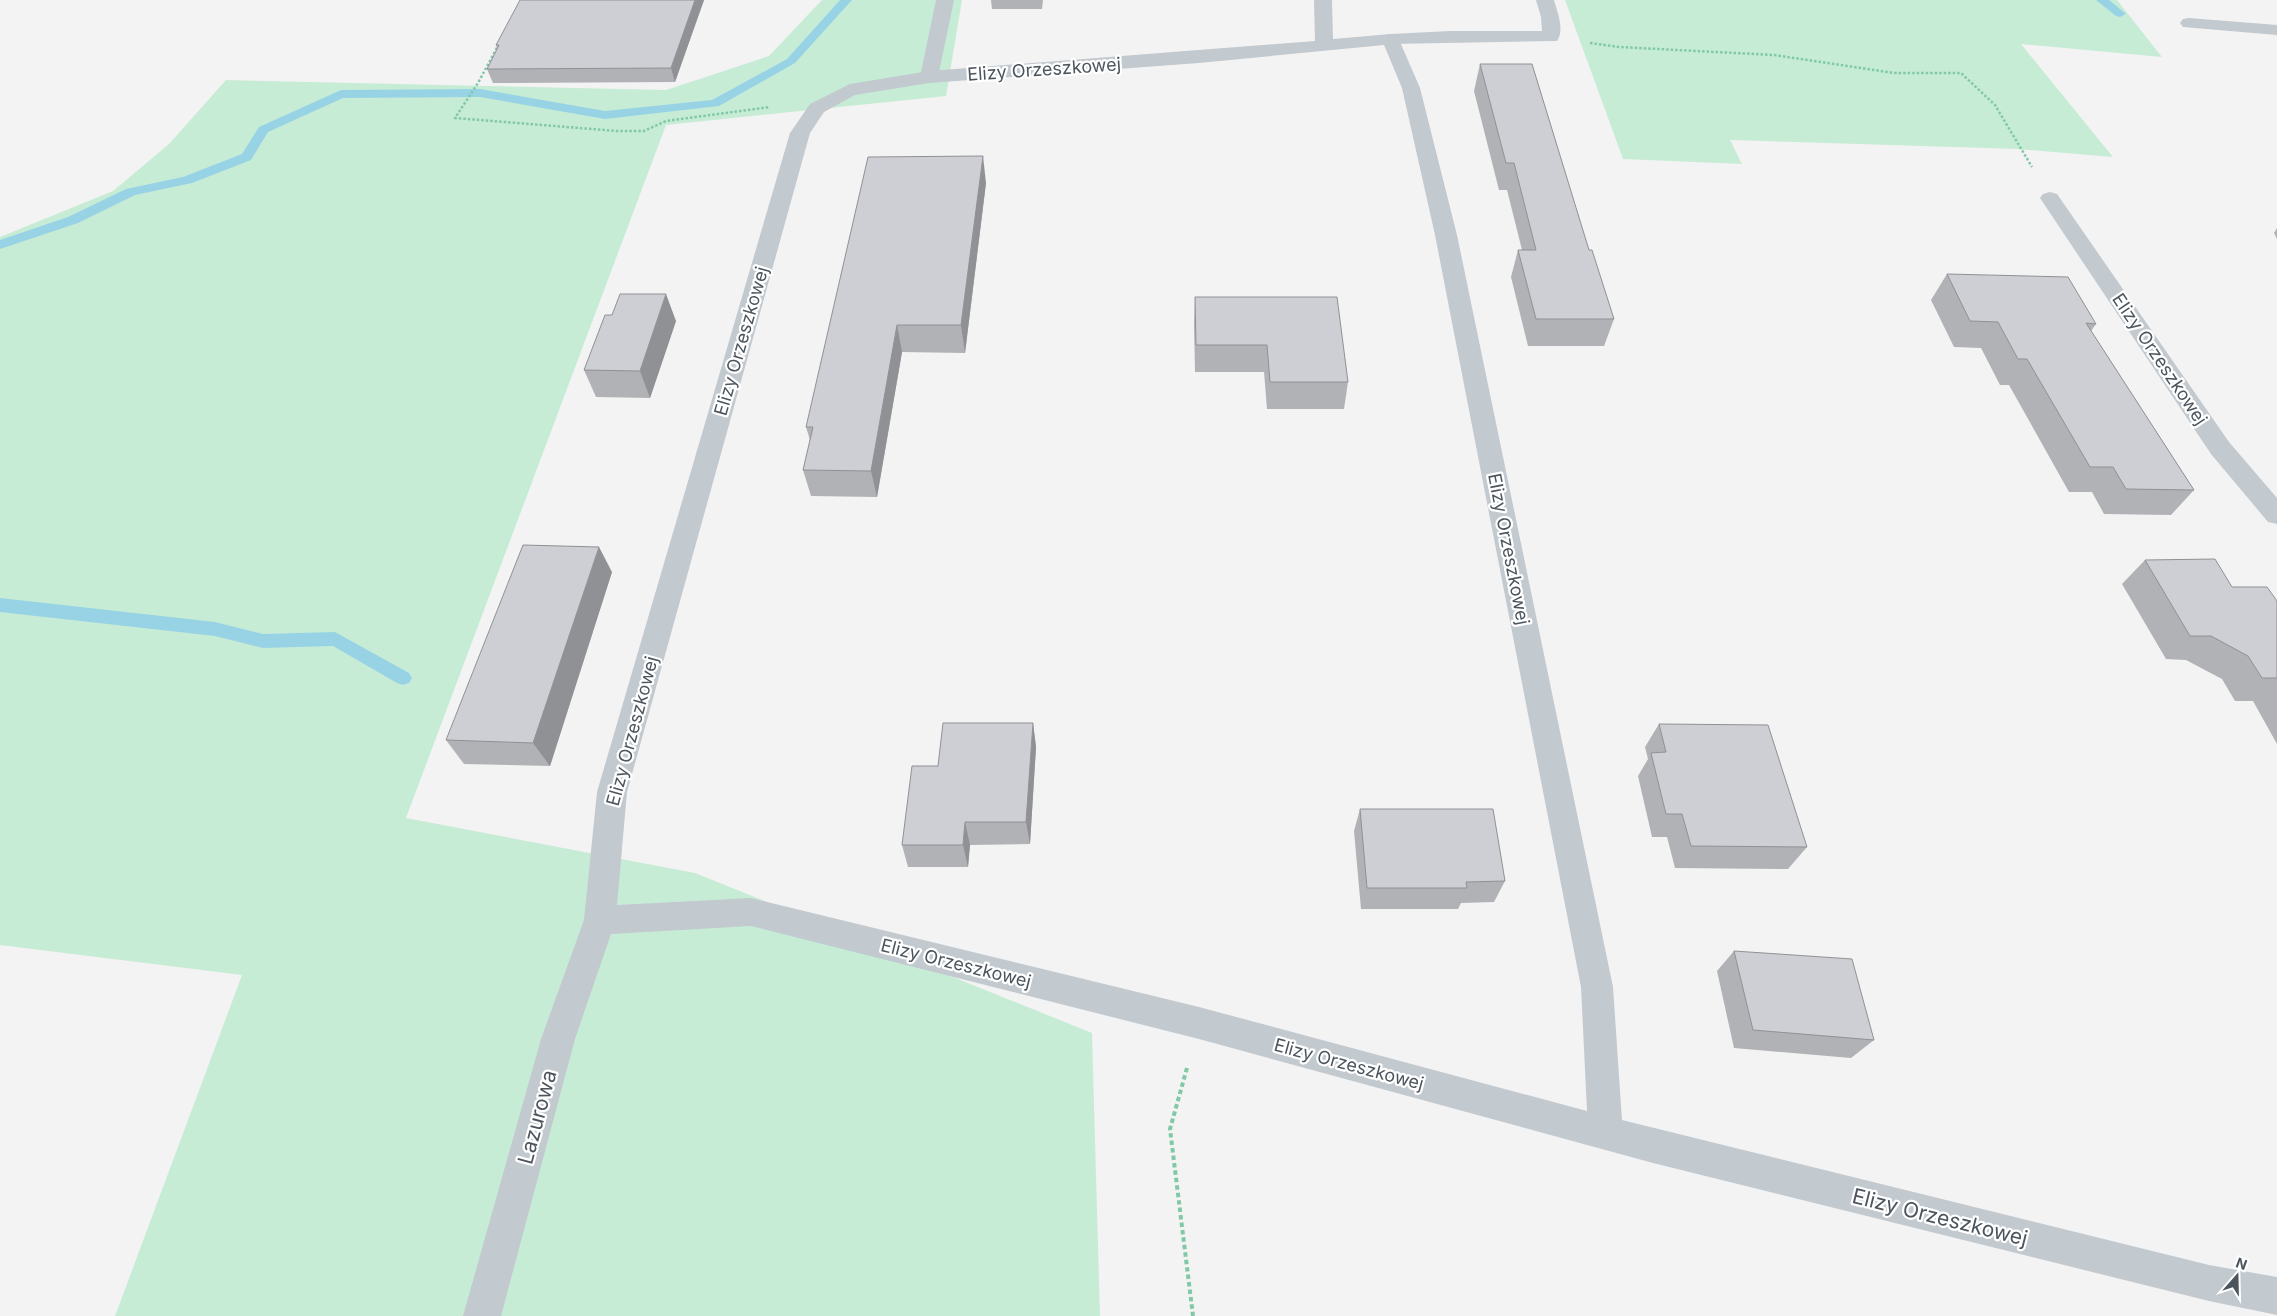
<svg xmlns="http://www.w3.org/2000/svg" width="2277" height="1316" font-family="Inter,sans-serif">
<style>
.green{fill:#c7ecd6}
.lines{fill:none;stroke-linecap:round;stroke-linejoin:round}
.stream{fill:#98d3e5;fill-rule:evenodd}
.path-far1{stroke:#81c8a7;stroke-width:2.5;stroke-dasharray:2.5 2;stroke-linecap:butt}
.path{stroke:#81c8a7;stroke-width:4;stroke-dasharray:4.5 3;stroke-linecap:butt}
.service{fill:#c2c9cf;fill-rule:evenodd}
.minor{fill:#c2c9cf;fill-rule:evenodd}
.wall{fill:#b0b2b6}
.shaded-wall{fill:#909194}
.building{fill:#cdcfd4;stroke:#909194}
.labels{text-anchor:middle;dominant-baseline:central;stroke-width:4.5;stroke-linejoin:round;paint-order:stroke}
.street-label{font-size:18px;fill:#4c555e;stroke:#fff}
.near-street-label{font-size:21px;fill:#4c555e;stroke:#fff}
</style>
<rect width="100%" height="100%" fill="#f4f3f3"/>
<g class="green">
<path d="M822,0h140l-16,96 -280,29 -260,693 289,55 397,160 8,283h-985l127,-341 -242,-30v-708l113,-46 56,-47 57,-64 440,10 103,-34z"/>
<path d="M1565,0h552l45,57 -141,-13 92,113 -96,-8 -287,-9 12,24 -119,-5z"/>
</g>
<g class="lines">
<g class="stream">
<path d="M840,0h12l-57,63 -76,43 -114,13 -125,-22 -137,1 -75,34 -17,28 -59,23 -57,12 -57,28 -78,26v-9l68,-23 58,-28 57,-12 59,-23 17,-27 82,-37 139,-1 125,22 107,-11 75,-41z"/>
<path d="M2096,0h13l17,14 -6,3 -4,-1z"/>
<path d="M0,598l215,24 48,12 72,-2 74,41 3,5 -3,5 -6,2 -6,-2 -64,-37 -70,2 -48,-12 -215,-24z"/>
</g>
<g class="path-far1">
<path d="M1590,43l29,4 155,8 120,18h67l34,32 37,62"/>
<path d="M499,44l-21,39 -23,35 162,13h27l22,-10 104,-14"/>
</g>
<path class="path" d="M1187,1068l-17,61 23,187"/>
<g class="service">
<path d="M936,0h18l-16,77 -2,4h-14l-2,-4z"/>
<path d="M1536,0h18c3,11 11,30 3,41l-166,3 -6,-1 -3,-4 3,-4 6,-1 59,-3h92l-1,-14z"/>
<path d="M2189,18l88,7v10l-94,-8 -3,-4 3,-4z"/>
</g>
<g class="minor">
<path d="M1314,0h18l1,39 58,-5 6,1 23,53 37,147 156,752 9,133 587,145 68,12v38l-68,-14 -556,-138 -454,-124 -448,-113 -140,8 -36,105 -74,277h-38l78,-277 43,-119 13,-128 193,-659 20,-29 40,-20 79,-13 386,-30zM1384,45l18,43 33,147 146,752 6,124 -388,-104 -448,-109 -134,7 10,-113 183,-659 14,-21 31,-17 74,-12 270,-20z"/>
<path d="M2050,192l7,2 172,248 48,56v26l-9,-2 -57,-68 -171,-256 3,-4z"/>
</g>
</g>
<g class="wall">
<path d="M704,0l-29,82 -182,1 -6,-14 10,-20 -1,-4z"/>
<path d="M991,0h52l-1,9h-50z"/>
<path d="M1480,64l109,186 25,69 -10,27h-76l-17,-69 7,-27h4l-15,-60h-8l-25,-99z"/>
<path d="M986,183l-21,170 -63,-1 -25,145 -66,-1 -8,-26 7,-30 -4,-13z"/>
<path d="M2277,228v11l-3,-6z"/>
<path d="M1947,274l149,50 -5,7 103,159 -23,25 -67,-1 -12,-22h-23l-60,-107h-9l-19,-37 -27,-1 -23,-47z"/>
<path d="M1195,297l153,85 -4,27h-77l-3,-37h-69l-1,-48z"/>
<path d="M612,315l64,6 -26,77 -54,-1 -12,-27z"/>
<path d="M2145,560l132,41v143l-24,-43h-18l-13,-22 -36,-19 -20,-1 -44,-75z"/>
<path d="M612,572l-62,194 -86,-2 -18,-24z"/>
<path d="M1033,723l3,24 -6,97 -60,1 -2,22h-60l-6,-22 36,-79z"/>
<path d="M1659,724l148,123 -19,22 -113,-1 -8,-31h-15l-14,-61 10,-17 -3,-12z"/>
<path d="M1360,809l145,72 -11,21 -33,1 -3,6h-97l-7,-78z"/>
<path d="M1734,951l140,89 -23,18 -117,-10 -17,-77z"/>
</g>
<g class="shaded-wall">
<path d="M695,0h9l-29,82 -4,-14z"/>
<path d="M983,156l3,27 -21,170 -4,-28z"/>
<path d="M666,294l10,27 -26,77 -10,-27z"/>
<path d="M897,325l5,27 -25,145 -6,-26z"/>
<path d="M599,547l13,25 -62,194 -17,-23z"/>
<path d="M1033,723l3,24 -6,97 -4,-22z"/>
<path d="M965,822l5,23 -2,22 -5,-22z"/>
</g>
<g class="building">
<path d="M520,0h175l-24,68 -184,1 12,-24h-3z"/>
<path d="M1480,64h52l57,186h3l22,69h-78l-18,-69h18l-22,-87h-8z"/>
<path d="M983,156l-22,169h-64l-26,146 -68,-1 10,-43h-7l62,-270z"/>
<path d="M1947,274l121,3 28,47 -10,-1 108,167 -68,-1 -13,-22h-23l-63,-108h-9l-20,-37 -28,-1z"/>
<path d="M620,294h46l-26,77 -56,-1 21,-55h7z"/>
<path d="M1195,297h142l11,85h-78l-3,-37h-71z"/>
<path d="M523,545l76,2 -66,196 -87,-3z"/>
<path d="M2215,559l17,28h35l10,14v77h-15l-14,-22 -37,-20h-21l-45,-76z"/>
<path d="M943,723h90l-7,99h-61l-2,23h-61l10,-79h26z"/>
<path d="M1659,724l109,1 39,122 -116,-1 -9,-32h-16l-15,-61 15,-1z"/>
<path d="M1360,809h133l12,72 -39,1 1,6h-100z"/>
<path d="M1734,951l118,8 22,81 -121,-10z"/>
</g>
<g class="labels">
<g class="street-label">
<text transform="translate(1044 69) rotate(-4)">Elizy Orzeszkowej</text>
<text transform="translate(741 341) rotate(-74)">Elizy Orzeszkowej</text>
<text transform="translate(2160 359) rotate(56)">Elizy Orzeszkowej</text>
<text transform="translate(1509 549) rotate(79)">Elizy Orzeszkowej</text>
<text transform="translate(632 731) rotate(-75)">Elizy Orzeszkowej</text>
<text transform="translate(956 963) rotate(14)">Elizy Orzeszkowej</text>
<text transform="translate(1349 1064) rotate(15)">Elizy Orzeszkowej</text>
</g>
<g class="near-street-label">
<text transform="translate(537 1117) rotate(-75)">Lazurowa</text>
<text transform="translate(1940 1217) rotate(14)">Elizy Orzeszkowej</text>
</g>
</g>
<g transform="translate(2237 1276) rotate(20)" stroke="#ffffff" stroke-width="4" paint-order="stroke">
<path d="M0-4L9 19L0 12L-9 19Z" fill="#4c555e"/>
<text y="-8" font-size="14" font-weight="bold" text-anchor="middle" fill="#4c555e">N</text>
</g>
</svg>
